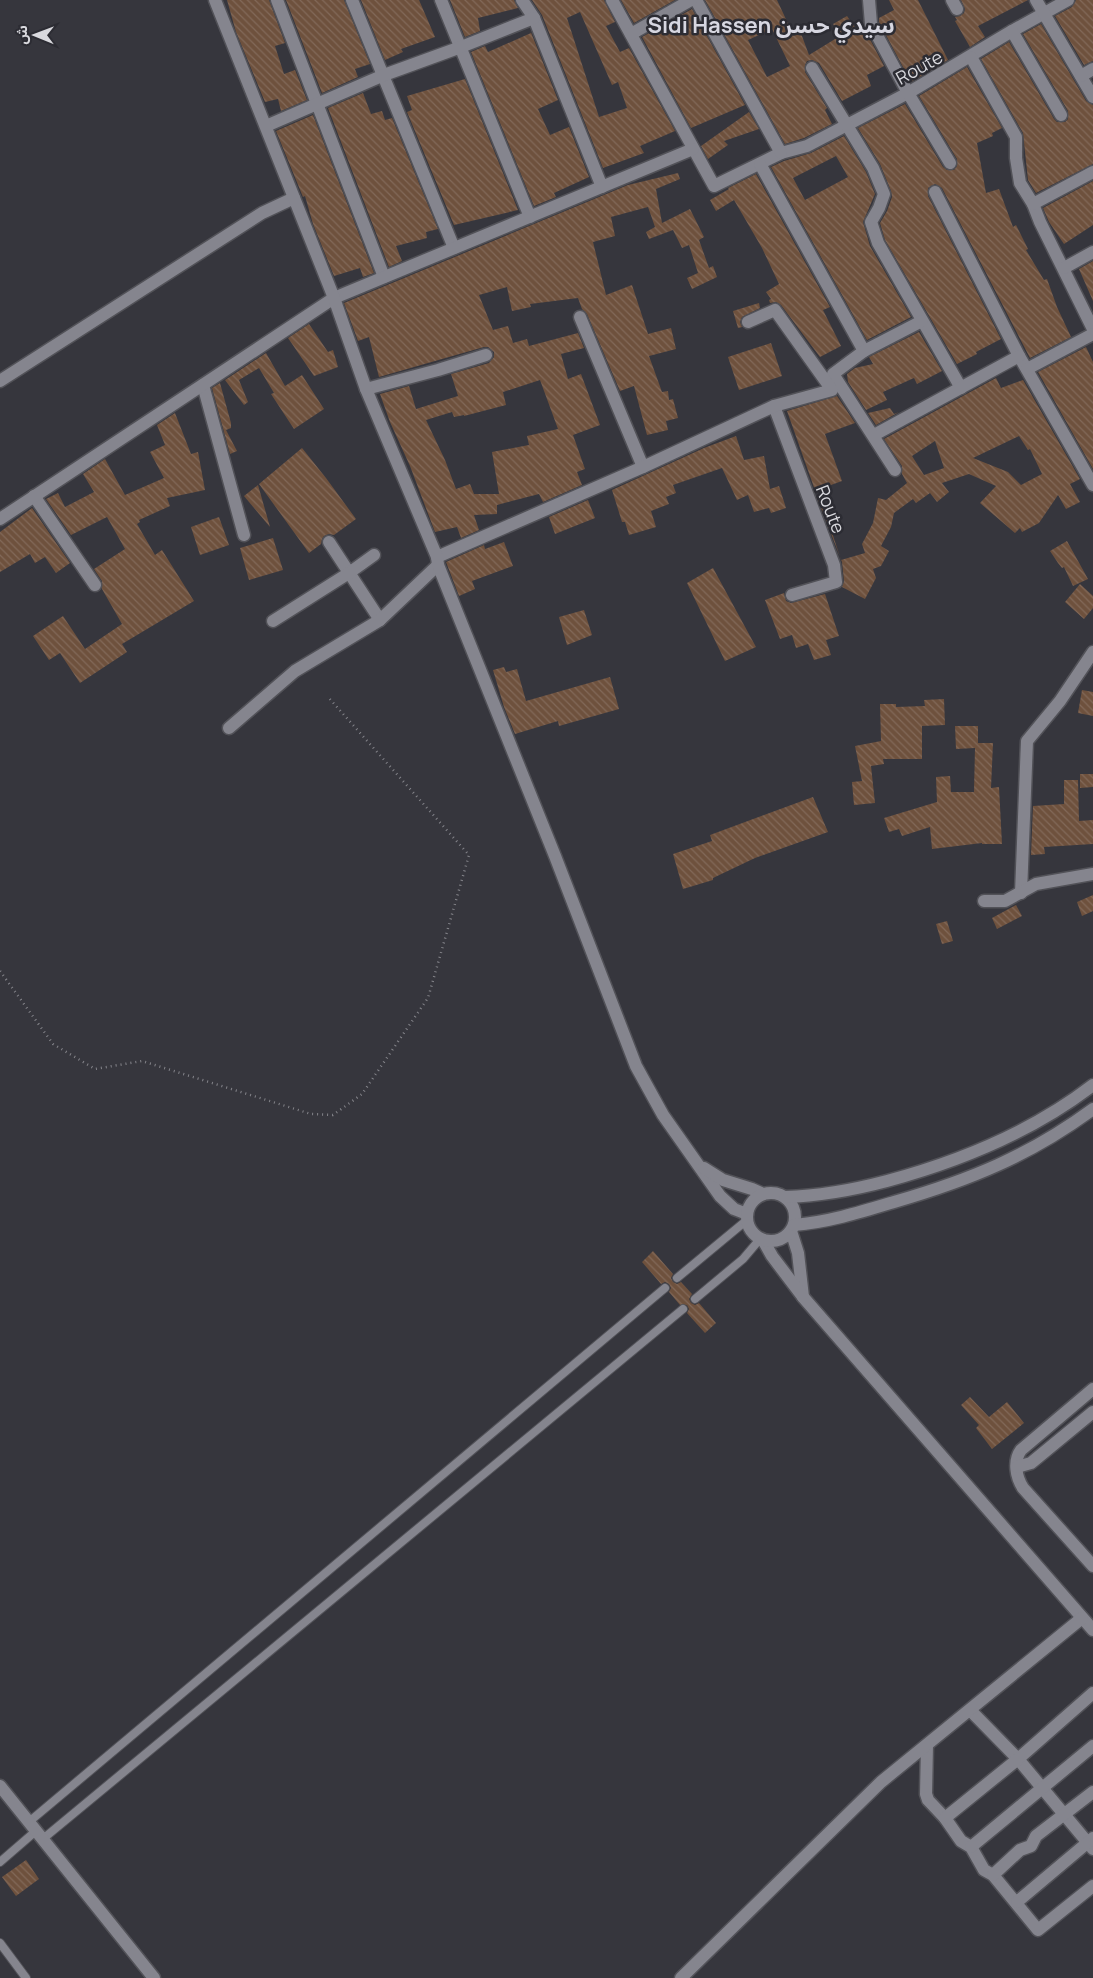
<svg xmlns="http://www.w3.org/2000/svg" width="1093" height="1978" font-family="Manrope,'Noto Sans Arabic',sans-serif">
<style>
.building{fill:url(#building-back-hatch);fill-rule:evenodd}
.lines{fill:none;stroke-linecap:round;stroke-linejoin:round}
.service-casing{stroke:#525258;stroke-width:10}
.minor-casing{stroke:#525258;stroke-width:15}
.tertiary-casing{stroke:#525258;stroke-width:15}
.path{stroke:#85858b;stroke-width:2.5;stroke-dasharray:1 4;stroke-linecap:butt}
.service{stroke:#85858e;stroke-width:8}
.minor{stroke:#85858e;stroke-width:12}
.tertiary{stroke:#85858e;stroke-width:12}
.labels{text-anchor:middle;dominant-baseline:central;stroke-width:5;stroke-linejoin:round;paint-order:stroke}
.street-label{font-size:18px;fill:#d9d9de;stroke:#2c2c33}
.district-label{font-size:22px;font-weight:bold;fill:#d7d7e1;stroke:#2c2c33}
</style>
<defs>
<pattern id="building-back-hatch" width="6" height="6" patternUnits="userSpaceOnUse" patternTransform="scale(1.25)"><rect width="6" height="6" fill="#6e513d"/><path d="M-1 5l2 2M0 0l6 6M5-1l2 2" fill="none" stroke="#826959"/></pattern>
</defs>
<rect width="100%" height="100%" fill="#36363d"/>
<g class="building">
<path d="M227,0h42l16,43 -10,3 9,28 11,-4 12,30 -26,11 -3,-12 -13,3 -29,-70z"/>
<path d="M286,0h58l26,64 -15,5 3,8 -36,16z"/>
<path d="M361,0h58l16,37 -34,12 2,3 -18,8z"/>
<path d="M450,0h64l4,8 -40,10 2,13 -15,6z"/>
<path d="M532,0h72l11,22 -9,4 14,26 9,-4 46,83 -35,15 4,7 -41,15 -61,-153zM580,12l32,73 6,-3 9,26 -28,9 -32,-99z"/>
<path d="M621,0h54l-41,23z"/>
<path d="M705,0h72l14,30 8,-2 10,27 31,-19 -7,-12 14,-8 9,13 7,-3 21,40 -17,9 4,11 -29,15 -23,-38 -7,-3 -5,1 -2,4v7l22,36 -2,2 7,14 -28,14 -19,6zM772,29l18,37 -23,11 -19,-37z"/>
<path d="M889,0h29l30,60 -37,22 -32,-60v-4l15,-8z"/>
<path d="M961,0h67l-50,26 7,11 -15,10 -15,-26 2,-1 -2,-3 5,-1 4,-3 1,-4z"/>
<path d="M1076,0h17v61l-9,4 -29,-49 17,-9z"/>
<path d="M692,9l53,96 -54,23 -49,-91z"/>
<path d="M1041,24l45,77 7,4v59l-57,29 -8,-13 -5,-47 -42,-74 28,-17 45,77 3,3h8l3,-3v-8l-45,-77z"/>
<path d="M530,30l28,70 -20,9 12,26 19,-8 20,50 -35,16 2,4 -22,9 -63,-154 14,-6 3,6 43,-19z"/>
<path d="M967,67l35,61 -10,5 1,3 -16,7 9,50 13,-4 14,38 3,-2 12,24 -2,1 18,30 3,-1 10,28 14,30 -41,21 -88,-170 -7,-4 -7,4v8l73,143 -25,13 1,2 -20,10 -72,-124 -5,-17 7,-12 5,-14 -1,-6 -11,-27 -22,-36 47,-24 38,63 4,3h7l3,-4v-7l-38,-63z"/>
<path d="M465,79l53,131 -64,15 -47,-113 5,-2 -5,-14z"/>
<path d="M363,93l8,21 11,-3 3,9 7,-2 46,111 -12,3 1,6 -31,8 6,15 -13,6 -61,-159z"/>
<path d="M749,112l10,17 -35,12 4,4 -20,14 -7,-13z"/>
<path d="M313,115l61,158 -11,4 -3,-9 -26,8 -21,-52 -8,-28 -2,1 -27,-66z"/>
<path d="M844,136l22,36 9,22 -12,28 7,24 41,71 -44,23 -96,-173 13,-6 27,-8zM836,156l12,21 -43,23 -12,-22z"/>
<path d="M678,173l2,6 -24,10 6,34 28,-14 14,28 -5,3 10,28 4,-2 4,11 -25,12 -5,-11 11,-5 -9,-28 -7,3 -9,-18 -24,9 -3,-7 9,-5 -7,-20 -37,10 4,19 -22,6 13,53 26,-10 16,49 23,-6 5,21 -27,7 13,36 6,-1 1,9 4,-1 5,19 -12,3 2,9 -21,5 -13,-49 -14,5 -33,-77 -5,-5 -4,-11 -48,6 1,3 -19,4 -5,-24 -28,8 14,35 15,-4 5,17 14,-4 2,7 49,-13 6,15 -23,6 7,25 13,-5 19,51 -27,10 12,34 -8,3 5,13 -39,17 -4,-8 -42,11v9l-23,1 5,15 -18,8 -4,-11 -22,5 -25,-66 -20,-44 -10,-28 29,-8 7,23 42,-13 -7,-22 38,-11 5,-6v-5l-6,-5h-4l-105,30 -10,-40 -11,4 -14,-38 284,-118zM540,380l18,49 -31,7 2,9 -37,7 7,42h-25l-4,-10 -14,5 -11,-29 -19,-40 26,-8 2,5 10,-2v1l42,-11 -3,-13z"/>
<path d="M756,174l74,133 -7,3 18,36 -21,11 -39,-52 -5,-3 -6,1 -1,-3 2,-1 -5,-7 13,-8 -17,-36 -28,-48 -18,11 -6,-11 19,-11 -1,-1z"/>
<path d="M1093,181v44l-29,19 -15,-22 -6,-14z"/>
<path d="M1093,261v40l-14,-32z"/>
<path d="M759,303l1,5 -18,9 -2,5 2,5 -4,1 -5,-17z"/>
<path d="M309,324l19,28 5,-2 5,17 -24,9 -26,-38z"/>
<path d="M919,332l23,39 -25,13 -3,-6 -31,14 4,8 -21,10 -18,-28 -1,-8 8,-6 18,-4 -4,-7z"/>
<path d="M771,343l11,33 -43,14 -11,-33z"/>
<path d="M1086,347l7,15v107l-55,-97z"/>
<path d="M266,353l19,33 17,-11 22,34 -30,20 -23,-35 3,-1 -15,-25 -20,12 9,22 -4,3 -19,-25z"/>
<path d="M996,378l5,10 22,-8 57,99 -10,5 10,18 -14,7 -8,-14 -19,28 -17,9 -2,-4 -5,5 -35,-30 16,-17 -27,-12 -27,9 7,9 -12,10 -7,-9 -14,10 -3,-4 -19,14 -3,14 -10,19 8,5 -8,15 -8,3 3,9 -11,21 -23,-12 2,-6 -2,-19 -24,-62 3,-1 20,61 24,-7 -3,-9 11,-21 5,-25 8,2 21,-17 -5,-9v-8l-18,-27zM1019,436l9,14 2,-1 12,25 -21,11 -13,-13 -35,-14zM935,441l9,27 -20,7 -12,-19z"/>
<path d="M220,383l11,40v5l-5,2 11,21 -7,3 -18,-66z"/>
<path d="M837,396l18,27 -30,11 17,47 -11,4v2l-15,6 -29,-82z"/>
<path d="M890,408l4,6 5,-2 -23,13 -8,-12z"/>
<path d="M175,413l16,41 7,-2 7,38 -38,8 3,8 -31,14 1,2 -3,2 18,31 7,-5 32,51 -72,43 5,8 -47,31 -20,-30 -11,7 -16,-24 30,-20 22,33 37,-25 -20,-35v-8l-8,-12 31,-20 -18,-32 -36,18 -25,-36 12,-6 7,14 29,-15 -11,-18 22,-15 20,36 39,-17 -14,-26 15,-7 -8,-20z"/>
<path d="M736,436l8,24 20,-4 6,33 9,-3 7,22 -15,5 -2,-5 -15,4 -6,-17 -11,5 -15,-32 -49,17 3,8 -10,4 3,7 -18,7 5,16 -27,8 -4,-13h-3l-10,-32 92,-42z"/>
<path d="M302,448l24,30 30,41 -22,16 -5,-1 -5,2 -2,3 -1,5 -12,9 -50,-69z"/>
<path d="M258,485l12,42 -26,-31z"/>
<path d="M588,500l7,18 -40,16 -6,-17z"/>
<path d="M32,508l38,55 -14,10 -11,-16 -10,6 -5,-9 -30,18v-40z"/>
<path d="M219,517l10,28 -29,10 -9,-28z"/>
<path d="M273,538l10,32 -34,10 -9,-32z"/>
<path d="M1067,541l21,38 -15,7 -9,-19 -2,1 -4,-5 -8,-12z"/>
<path d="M504,542l9,24 -41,15 3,8 -16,7 -13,-34 38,-17 1,4z"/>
<path d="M713,568l43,79 -31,14 -38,-78z"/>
<path d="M1080,584l13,12v12l-9,11 -19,-17z"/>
<path d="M784,593l2,8 5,2 34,-9 14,42 -13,4 5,15 -17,5 -6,-16 -12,4 -4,-13 -12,4 -15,-39z"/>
<path d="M584,610l8,25 -25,10 -8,-28z"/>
<path d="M504,667l2,5 11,-3 9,32 84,-24 9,32 -60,17 -1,-5 -43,13 -11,-27 -11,-37z"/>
<path d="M1082,690l11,2v24l-15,-3z"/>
<path d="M944,699l1,26 -23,1v33h-39l1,5 -13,2 4,37 -21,2 -2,-23 10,-1 -7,-35 26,-5 -1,-37h16v3l29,-1 -1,-6z"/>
<path d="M955,726h23v17h15l-2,45 8,-1 3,57h-20v-1l-50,6 -2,-22 -28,9 -3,-7 -10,3 -5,-14 53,-16 -1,-25 14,-1 1,16h23l1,-44 -19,1z"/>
<path d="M1080,774h13v13l-13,1z"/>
<path d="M1064,780h14l1,41 14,-1v24l-49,3 1,7 -14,1 2,-49 31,-2z"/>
<path d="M813,797l15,35 -73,26 -42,20v2l-30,9 -10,-35 39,-13 -2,-6z"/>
<path d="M1093,895v16l-11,5 -5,-14z"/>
<path d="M1016,905l6,11 -25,13 -5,-11z"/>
<path d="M947,921l6,20 -11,3 -6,-20z"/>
<path d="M653,1251l20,23 -2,4 2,4 4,2 4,-2 11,12 -3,5 2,4 4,2 4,-2 17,20 -11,10 -18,-20 2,-4 -2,-4h-7l-11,-13 2,-4 -2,-4 -4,-2 -4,2 -19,-22z"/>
<path d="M970,1397l19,20 18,-15 17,21 -32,26 -16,-21 3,-3 -18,-20z"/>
<path d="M26,1860l13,19 -23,17 -14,-19z"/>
</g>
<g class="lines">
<g class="service-casing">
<g id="service">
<path d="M677,1278l70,-58"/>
<path d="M695,1299l48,-40 17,-20"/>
<path d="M30,1821l635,-533"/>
<path d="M44,1838l639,-529"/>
<path d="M0,1862l37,-32"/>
<path d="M0,1943l26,35"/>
</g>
</g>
<g class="minor-casing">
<g id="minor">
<path d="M277,0l107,277"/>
<path d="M352,0l102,248"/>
<path d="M441,0l89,217"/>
<path d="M522,0l12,18 68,169"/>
<path d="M612,0l102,186 67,-33 26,-7 101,-53 104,-62 56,-31"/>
<path d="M696,0l85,153"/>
<path d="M869,0l2,24 37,69 42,70"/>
<path d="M952,0l5,9"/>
<path d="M1036,0l57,97"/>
<path d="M1012,31l49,84"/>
<path d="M631,34l60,-34"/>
<path d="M971,57l45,80v21l4,25 13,21 7,18 53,107"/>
<path d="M812,68l61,100 11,26 -5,14 -8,14 7,21 83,145"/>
<path d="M1081,76l12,-7"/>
<path d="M266,126l118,-51 77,-28 73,-29"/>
<path d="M760,164l104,187"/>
<path d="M935,192l84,164 74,129"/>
<path d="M1033,204l60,-32"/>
<path d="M1064,268l29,-16"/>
<path d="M580,317l63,150"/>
<path d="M1027,369l66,-35"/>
<path d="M0,381l262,-168 32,-15"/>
<path d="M203,385l41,150"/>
<path d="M366,389l72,-19 48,-15"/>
<path d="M774,406l60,159 2,17 -44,13"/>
<path d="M874,435l145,-79"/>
<path d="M895,470l-62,-96 31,-23 58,-30"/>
<path d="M34,496l61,89"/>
<path d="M0,519l334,-221 359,-149"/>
<path d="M329,542l51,78"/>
<path d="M437,557l206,-90 131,-61 58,-16 -57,-80 -27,12"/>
<path d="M273,621l76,-48 25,-18"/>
<path d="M229,728l66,-57 85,-51 58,-55"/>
<path d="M1021,893l6,-152 33,-40 33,-49"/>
<path d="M984,901h21l31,-17 57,-10"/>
<path d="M791,1231l7,22 5,44"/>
<path d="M763,1240l9,16 31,41 290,333"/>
<path d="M1093,1389l-72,61c-8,11 -5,27 2,38l70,78"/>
<path d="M1017,1467l14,-4 62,-51"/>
<path d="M970,1710l48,49 75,90"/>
<path d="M927,1745l-1,49 2,6 17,18 16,23 10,6 13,23 9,5 45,55 55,-44"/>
<path d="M0,1786l154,192"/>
<path d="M945,1818l73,-59 75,-66"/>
<path d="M971,1847l122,-101"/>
<path d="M993,1875l27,-25 11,-4 5,-10 57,-44"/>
<path d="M1017,1902l76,-64"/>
<path d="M681,1978l200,-196 201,-164"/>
</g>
</g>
<g class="tertiary-casing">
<g id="tertiary">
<path d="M215,0l119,298 32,91 71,168 1,8 117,291 81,210 27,49 57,81 14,13 13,5"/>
<path d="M704,1168l19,12 29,9 11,5"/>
<circle cx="771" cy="1217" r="24"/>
<path d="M785,1197c36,-1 68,-7 102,-16 74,-20 145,-49 206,-96"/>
<path d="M794,1225c35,-3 67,-13 100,-23 76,-22 135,-46 199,-93"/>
</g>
</g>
<path class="path" d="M0,971l53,73 42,25 47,-8 169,53 22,1 29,-21 66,-96 41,-143 -141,-158"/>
<use href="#service" class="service"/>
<use href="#minor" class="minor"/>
<use href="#tertiary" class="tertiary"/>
</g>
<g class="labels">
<g class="street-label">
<text transform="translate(919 67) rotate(-29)">Route</text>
<text transform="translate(831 509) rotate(69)">Route</text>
</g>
<g class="district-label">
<text x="771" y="25">Sidi Hassen سيدي حسن</text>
</g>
</g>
<g transform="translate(35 35) rotate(271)" stroke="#2c2c33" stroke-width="4" paint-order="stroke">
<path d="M0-4L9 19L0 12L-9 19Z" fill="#d9d9de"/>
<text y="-8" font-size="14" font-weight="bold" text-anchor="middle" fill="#d9d9de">ش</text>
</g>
</svg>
